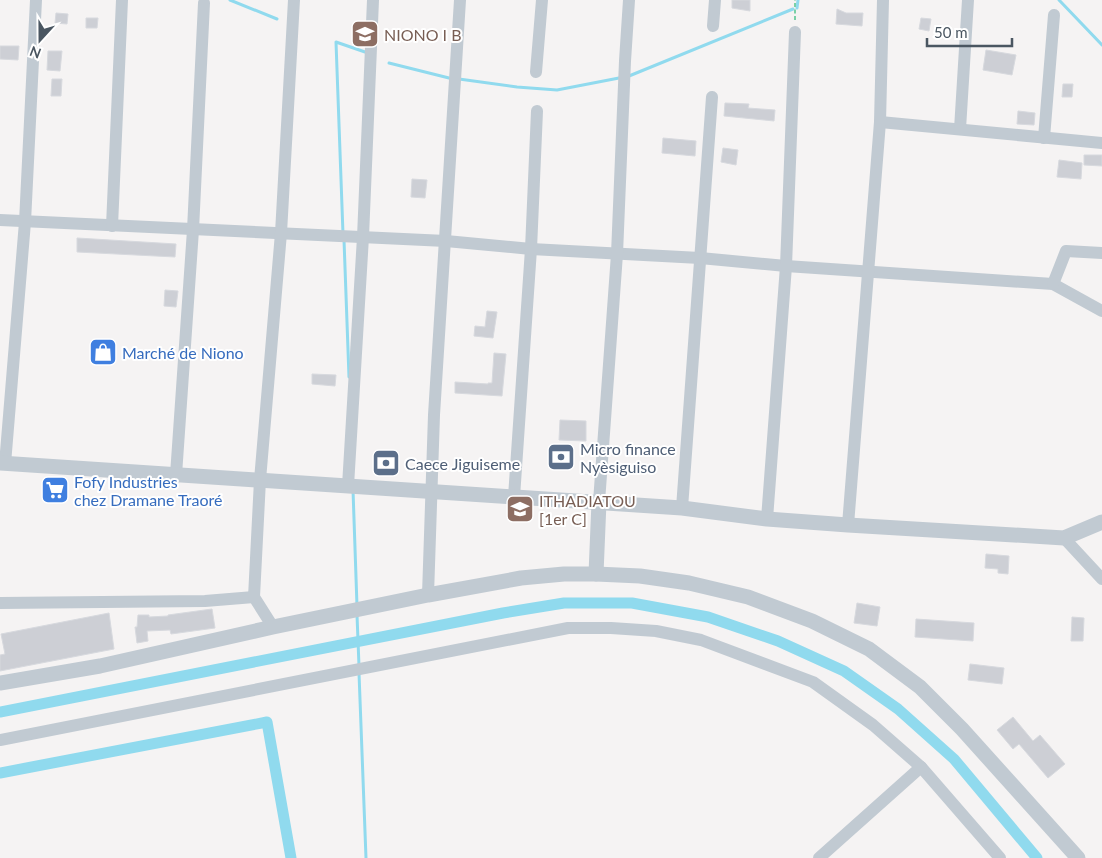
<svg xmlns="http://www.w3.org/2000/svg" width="1102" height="858" font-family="Lato,sans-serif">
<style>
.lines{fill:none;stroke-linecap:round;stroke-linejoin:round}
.stream{stroke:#90daee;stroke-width:3}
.canal{stroke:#90daee;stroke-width:11}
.building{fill:#cdcfd5;stroke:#d7d9de}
.path{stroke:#7ad0a6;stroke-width:2;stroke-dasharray:4 2.5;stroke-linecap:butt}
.minor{stroke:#c1cad2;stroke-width:12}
.tertiary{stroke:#c1cad2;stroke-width:15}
.labels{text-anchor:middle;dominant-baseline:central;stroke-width:4;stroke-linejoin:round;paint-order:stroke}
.education-label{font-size:16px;fill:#785e54;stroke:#fff;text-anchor:start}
.shop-label{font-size:16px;fill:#366cbe;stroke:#fff;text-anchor:start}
.service-label{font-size:16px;fill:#4e5e75;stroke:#fff;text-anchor:start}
</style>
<rect width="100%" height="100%" fill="#f5f3f3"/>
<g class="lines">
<g class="stream">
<path d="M230,0l47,19"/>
<path d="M1059,0l43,45"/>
<path d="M797,8l1,-8"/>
<path d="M389,63l60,15"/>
<path d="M629,76l164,-67"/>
<path d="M459,79l58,8 40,3 62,-12"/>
<path d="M343,234l-7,-192 29,10"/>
<path d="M344,240l5,137"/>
<path d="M353,490l4,116"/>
<path d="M357,615l2,51"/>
<path d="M359,673l7,185"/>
</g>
<g class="canal">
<path d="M0,712l503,-99 61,-10h68l76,14 70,24 66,30 54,38 56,50 83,99"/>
<path d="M0,773l267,-51 24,136"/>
</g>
</g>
<g class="building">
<path d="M732,0h18v11l-18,-3z"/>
<path d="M837,9l9,4h17l-1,13 -26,-2z"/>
<path d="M56,13l12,1 -1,10 -12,-1z"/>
<path d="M86,18h12l-1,10h-11z"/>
<path d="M921,18l10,1 -2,12 -10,-2z"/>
<path d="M0,46h19l-1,14 -18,-1z"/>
<path d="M986,50l30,5 -4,20 -29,-5z"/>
<path d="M48,51h14l-2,20 -13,-1z"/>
<path d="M52,79h10l-1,17h-10z"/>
<path d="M1063,84h10l-1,13h-10z"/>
<path d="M725,103l24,1 -1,4 27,2 -1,11 -50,-5z"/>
<path d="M1018,111l17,2 -1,12 -17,-1z"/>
<path d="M663,138l33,3 -1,15 -33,-3z"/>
<path d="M723,148l15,2 -2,15 -15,-3z"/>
<path d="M1084,155h18v11l-18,-1z"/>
<path d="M1059,160l23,3 -1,16 -24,-2z"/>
<path d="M412,179l15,1 -2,18 -14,-1z"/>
<path d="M77,238l99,6 -1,13 -98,-5z"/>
<path d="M165,290l13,1 -2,16 -12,-1z"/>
<path d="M487,311l10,1 -4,26 -19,-2 1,-10 10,1z"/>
<path d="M494,353l12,1 -4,42 -47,-3v-11l33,2v-1h4z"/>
<path d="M312,374l24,1 -1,11 -23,-2z"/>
<path d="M560,420l26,1v20l-27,-1z"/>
<path d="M986,554l23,2 -1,18 -10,-1v-4l-13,-1z"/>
<path d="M857,603l23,4 -3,19 -23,-3z"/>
<path d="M212,609l3,19 -44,6 -1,-4 -23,1 1,10 -11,2 -2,-16h2l1,-12h11v2l19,-1v-1z"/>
<path d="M109,613l5,36 -114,22v-16l5,-1 -4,-20z"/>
<path d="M1072,617l12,1 -1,23h-12z"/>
<path d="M916,619l58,4 -1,18 -58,-4z"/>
<path d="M970,664l34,4 -2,16 -34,-4z"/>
<path d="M1013,717l20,24 7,-6 25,29 -17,14 -29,-34 -6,5 -16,-19z"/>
</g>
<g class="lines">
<path class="path" d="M795,20v-20"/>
<g class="minor">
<path d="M713,26l2,-26"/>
<path d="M536,72l6,-72"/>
<path d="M880,122l222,21"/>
<path d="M960,129l8,-129"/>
<path d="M1044,138l10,-123"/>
<path d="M0,220l446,21 85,8 169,9 86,8 267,18 49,27"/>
<path d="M112,226l10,-226"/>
<path d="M1053,284l13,-33 36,2"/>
<path d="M5,464l20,-242 11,-222"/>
<path d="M176,475l17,-245 11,-227"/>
<path d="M348,486l15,-249 10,-237"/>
<path d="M514,497l17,-248 6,-138"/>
<path d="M599,502l18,-248 8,-193 4,-61"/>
<path d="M682,508l30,-411"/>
<path d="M767,519l19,-253 9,-234"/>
<path d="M848,525l32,-403 3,-122"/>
<path d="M1064,538l38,41"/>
<path d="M428,595l6,-180 26,-415"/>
<path d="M0,603l205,-2 49,-4"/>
<path d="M273,627l-19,-30 6,-117 21,-247 13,-233"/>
<path d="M0,740l568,-112h43l45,3 45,9 112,42 60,43 48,42 79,91"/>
<path d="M819,858l102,-91"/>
</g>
<g class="tertiary">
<path d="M0,463l682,45 85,11 81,6 216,13 38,-16"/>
<path d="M596,574l3,-72"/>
<path d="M0,683l100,-17 173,-39 155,-32 93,-17 43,-4h32l44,2 49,7 59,14 64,24 57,28 51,38 42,42 116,129"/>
</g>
</g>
<defs>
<g id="school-square" transform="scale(1.4375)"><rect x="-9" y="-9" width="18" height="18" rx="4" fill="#8d6e63" stroke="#fff"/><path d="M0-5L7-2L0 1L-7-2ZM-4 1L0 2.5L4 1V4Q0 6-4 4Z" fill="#fff"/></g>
<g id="shop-square" transform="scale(1.4375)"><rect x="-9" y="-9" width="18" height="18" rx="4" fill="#3f7fe0" stroke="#fff"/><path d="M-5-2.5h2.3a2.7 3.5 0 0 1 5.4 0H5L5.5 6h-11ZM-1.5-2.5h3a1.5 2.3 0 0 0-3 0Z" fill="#fff"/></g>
<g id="bank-square" transform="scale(1.4375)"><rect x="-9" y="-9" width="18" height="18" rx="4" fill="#5c6f8a" stroke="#fff"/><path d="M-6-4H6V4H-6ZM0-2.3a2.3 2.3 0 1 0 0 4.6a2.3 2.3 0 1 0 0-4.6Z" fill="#fff"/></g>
<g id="supermarket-square" transform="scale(1.4375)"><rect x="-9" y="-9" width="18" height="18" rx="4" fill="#3f7fe0" stroke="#fff"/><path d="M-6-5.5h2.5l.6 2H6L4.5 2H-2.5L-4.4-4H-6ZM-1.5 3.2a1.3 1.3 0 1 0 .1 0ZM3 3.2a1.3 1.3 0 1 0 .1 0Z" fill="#fff"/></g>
</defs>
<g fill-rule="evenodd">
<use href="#school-square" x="365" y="34"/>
<use href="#shop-square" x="103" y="352"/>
<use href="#bank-square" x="561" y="457"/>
<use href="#bank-square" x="386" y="463"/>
<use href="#supermarket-square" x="55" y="490"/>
<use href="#school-square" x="520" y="509"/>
</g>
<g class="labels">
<g class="education-label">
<text x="384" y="34">NIONO I B</text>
<text x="539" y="500">ITHADIATOU<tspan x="539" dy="18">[1er C]</tspan></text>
</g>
<g class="shop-label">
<text x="122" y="352">Marché de Niono</text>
<text x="74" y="481">Fofy Industries<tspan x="74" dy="18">chez Dramane Traoré</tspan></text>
</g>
<g class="service-label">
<text x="580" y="448">Micro finance<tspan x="580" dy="18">Nyèsiguiso</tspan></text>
<text x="405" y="463">Caece Jiguiseme</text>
</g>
</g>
<g transform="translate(40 40) rotate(201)" stroke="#ffffff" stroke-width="4" paint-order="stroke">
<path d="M0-4L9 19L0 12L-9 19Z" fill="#4a5661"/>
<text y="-8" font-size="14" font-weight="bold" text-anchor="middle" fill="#4a5661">N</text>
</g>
<path d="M927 38v8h85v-8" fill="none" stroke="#4a5661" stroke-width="2.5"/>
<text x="934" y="38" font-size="15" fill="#4a5661" stroke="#ffffff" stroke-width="4" paint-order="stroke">50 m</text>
</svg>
